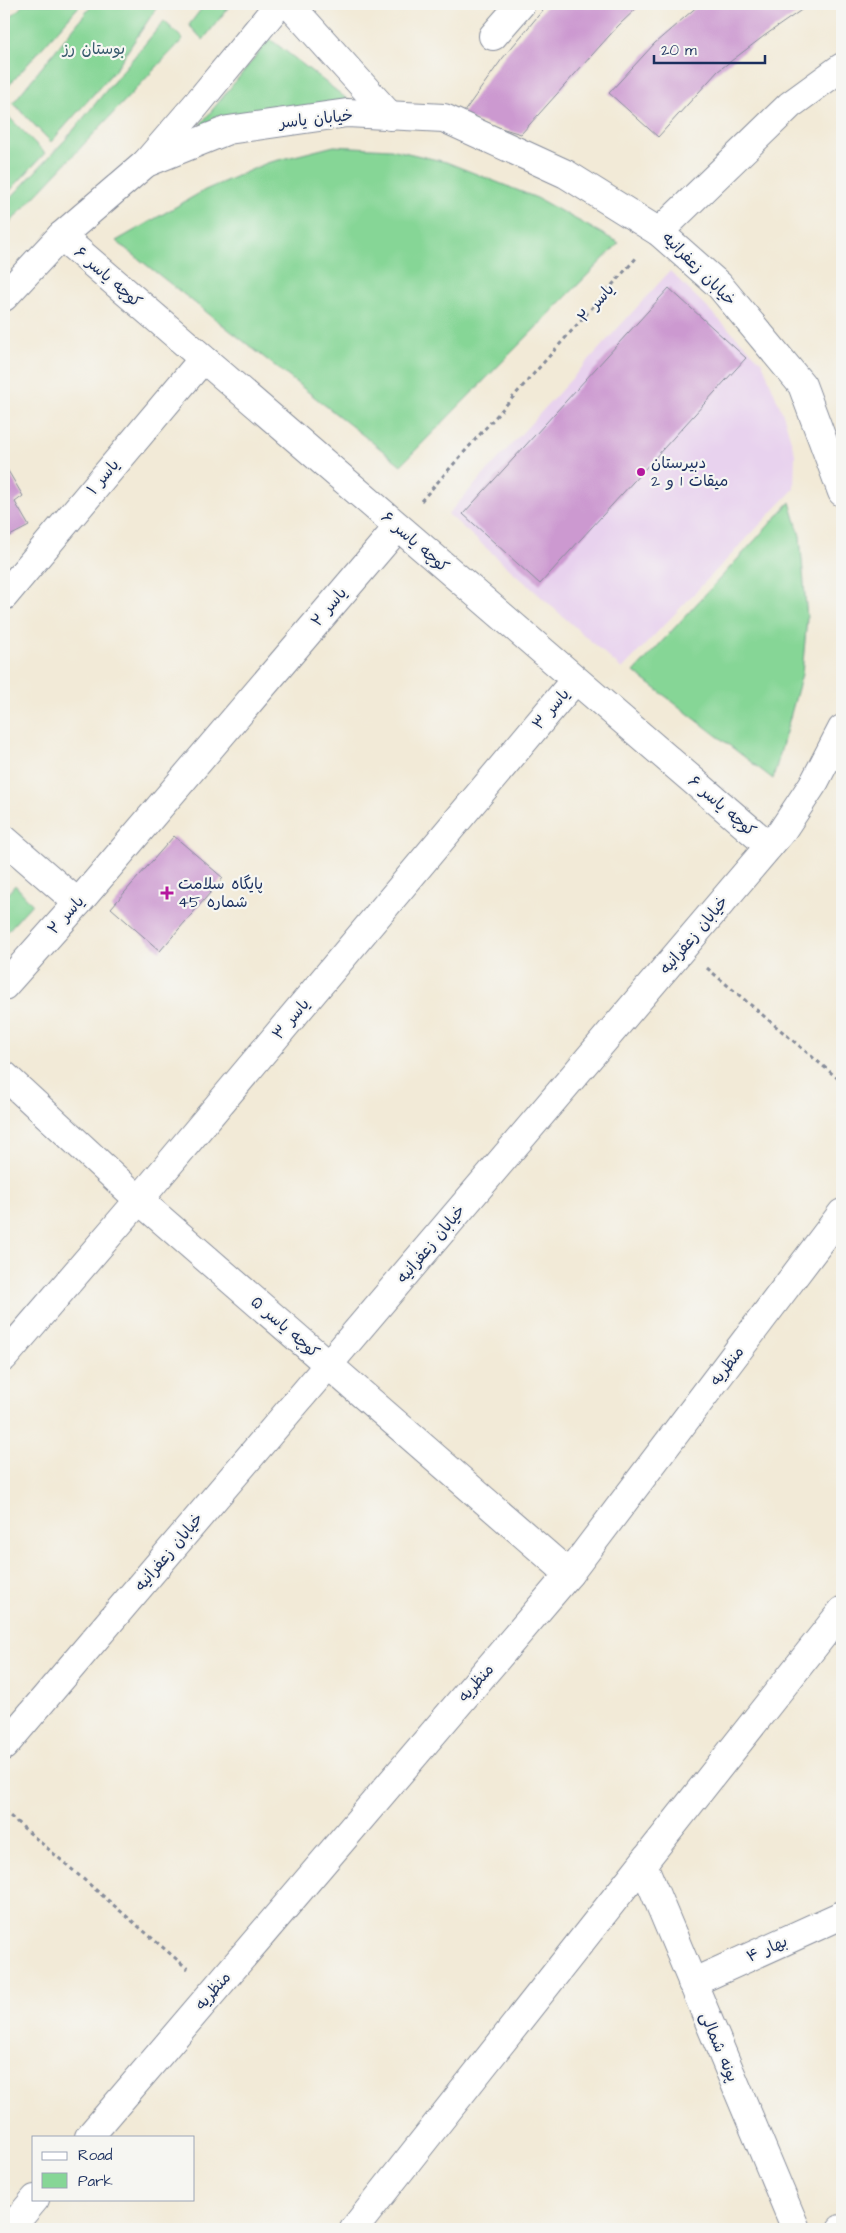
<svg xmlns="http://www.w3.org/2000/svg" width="846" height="2233" font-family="'Architects Daughter','Playpen Sans Arabic',sans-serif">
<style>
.built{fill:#e8d2ee}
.green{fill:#86d696;stroke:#50827a}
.building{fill:#cc99d0}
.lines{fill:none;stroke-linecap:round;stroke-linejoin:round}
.minor-casing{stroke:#868c9a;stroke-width:30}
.tertiary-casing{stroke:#868c9a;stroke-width:30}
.path{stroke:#868c9a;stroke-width:3;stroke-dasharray:4 4;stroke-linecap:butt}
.minor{stroke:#fff;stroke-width:28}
.tertiary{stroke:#fff;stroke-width:28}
.poi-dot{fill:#b5179e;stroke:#f6f6f2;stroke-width:2}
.labels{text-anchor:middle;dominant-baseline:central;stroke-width:4.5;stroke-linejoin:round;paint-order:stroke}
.park-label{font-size:16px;fill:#36596c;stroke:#f6f6f2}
.street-label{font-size:16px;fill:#1b2f5e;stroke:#f6f6f2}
.poi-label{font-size:16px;fill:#1b2f5e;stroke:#f6f6f2;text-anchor:start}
</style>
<rect width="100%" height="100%" fill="#f6f6f2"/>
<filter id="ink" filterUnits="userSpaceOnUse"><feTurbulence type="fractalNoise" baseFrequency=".02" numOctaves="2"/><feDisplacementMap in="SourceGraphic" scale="10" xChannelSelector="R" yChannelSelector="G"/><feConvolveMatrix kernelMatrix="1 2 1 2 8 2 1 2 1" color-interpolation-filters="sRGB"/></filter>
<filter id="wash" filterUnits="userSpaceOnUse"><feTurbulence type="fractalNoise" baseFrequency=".0096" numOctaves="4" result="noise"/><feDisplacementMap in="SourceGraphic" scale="20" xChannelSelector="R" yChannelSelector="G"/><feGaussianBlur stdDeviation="1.12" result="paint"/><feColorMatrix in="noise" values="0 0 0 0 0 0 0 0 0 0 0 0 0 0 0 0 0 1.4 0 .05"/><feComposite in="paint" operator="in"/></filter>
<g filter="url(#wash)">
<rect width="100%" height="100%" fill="#f2ead7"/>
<path class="built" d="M670,271l92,91 22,55 11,37 -1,35 -172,180 -174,-155z"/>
<g class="green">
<path d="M24,4h57l-77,87v-67z"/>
<path d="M93,4h66l-44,66 -64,72 -38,-39z"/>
<path d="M205,4h26l-28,36 -14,-15z"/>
<path d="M164,21l19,18 -179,190v-24l62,-66z"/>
<path d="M270,39l81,63 -151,23z"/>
<path d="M5,113l40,40 -41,44v-83z"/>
<path d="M334,146l57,3 55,13 91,36 82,45 -218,222 -285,-224 89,-51 62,-27z"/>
<path d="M790,502l10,34 7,82 -5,56 -29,105 -139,-107z"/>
<path d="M15,885l17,19 -28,31v-37z"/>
</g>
<g id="blocks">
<g class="building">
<path d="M548,4h93l-23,22 -97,108 -60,-18 41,-57z"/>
<path d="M700,4h110l-46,32 -46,35 -60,66 -49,-44 46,-50z"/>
<path d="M669,288l77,70 -206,226 -77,-70z"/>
<path d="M4,464l19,32 -8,6 14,24 -25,13z"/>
<path d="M174,836l49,42 -63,73 -49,-43z"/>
</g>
</g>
</g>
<g filter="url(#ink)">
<use href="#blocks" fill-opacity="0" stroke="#868c9a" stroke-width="1"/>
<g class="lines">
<g class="minor-casing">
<g id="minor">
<path d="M289,4l101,112"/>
<path d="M493,36l28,-32"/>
<path d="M146,163l50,-58 83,-101"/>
<path d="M61,236l708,610"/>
<path d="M4,596l199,-237"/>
<path d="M4,839l74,64"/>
<path d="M4,986l74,-83 320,-376"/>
<path d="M4,1075l135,125 430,374"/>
<path d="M4,1357l135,-157 436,-520"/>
<path d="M643,1864l153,365"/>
<path d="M692,1983l150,-68"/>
<path d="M354,2229l488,-618"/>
<path d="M841,2229h1"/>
</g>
</g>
<g class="tertiary-casing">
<g id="tertiary">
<path d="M659,232l131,-127 52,-38"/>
<path d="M4,297l57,-61 85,-73 82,-33 119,-17 97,5 122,56 93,58 60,53 83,100 40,107"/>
<path d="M4,1746l778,-915 33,-50 27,-52"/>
<path d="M89,2137l480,-563 273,-361"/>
<path d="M10,2229l25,-30"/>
</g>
</g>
<g class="path">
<path d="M421,501l216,-244"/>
<path d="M707,968l135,114"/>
<path d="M4,1811l184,158"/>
</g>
<use href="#minor" class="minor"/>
<use href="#tertiary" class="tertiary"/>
</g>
</g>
<g class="poi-dot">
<circle cx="641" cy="472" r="5"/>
<path d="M164.5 885.5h5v5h5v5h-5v5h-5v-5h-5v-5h5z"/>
</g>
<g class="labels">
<g class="park-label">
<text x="94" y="49">بوستان رز</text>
</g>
<g class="street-label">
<text transform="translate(316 119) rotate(-6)">خیابان یاسر</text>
<text transform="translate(699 269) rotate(45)">خیابان زعفرانیه</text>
<text transform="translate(108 277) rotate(41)">کوچه یاسر ۶</text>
<text transform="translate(596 303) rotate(-48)">یاسر ۲</text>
<text transform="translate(103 477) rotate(-50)">یاسر ۱</text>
<text transform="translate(415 542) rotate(41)">کوچه یاسر ۶</text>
<text transform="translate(329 607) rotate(-50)">یاسر ۲</text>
<text transform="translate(551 709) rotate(-50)">یاسر ۳</text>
<text transform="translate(722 806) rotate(41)">کوچه یاسر ۶</text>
<text transform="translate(66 915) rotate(-48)">یاسر ۲</text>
<text transform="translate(694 935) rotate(-50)">خیابان زعفرانیه</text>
<text transform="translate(291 1019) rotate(-50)">یاسر ۳</text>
<text transform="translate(431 1244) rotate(-50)">خیابان زعفرانیه</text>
<text transform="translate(285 1327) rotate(41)">کوچه یاسر ۵</text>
<text transform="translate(727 1366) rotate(-53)">منظریه</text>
<text transform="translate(169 1552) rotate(-50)">خیابان زعفرانیه</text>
<text transform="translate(476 1683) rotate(-49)">منظریه</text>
<text transform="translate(767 1949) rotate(-24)">بهار ۴</text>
<text transform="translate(213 1991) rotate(-49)">منظریه</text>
<text transform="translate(719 2047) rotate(67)">پونه شمالی</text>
</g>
<g class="poi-label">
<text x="651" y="463">دبیرستان<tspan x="651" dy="18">میقات 1 و 2</tspan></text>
<text x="178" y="884">پایگاه سلامت<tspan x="178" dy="18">شماره 45</tspan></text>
</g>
</g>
<rect width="846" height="2233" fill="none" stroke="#f6f6f2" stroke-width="20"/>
<rect x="32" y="2136" width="162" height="65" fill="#f6f6f2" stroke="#9ea6b7"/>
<rect x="42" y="2152" width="25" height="8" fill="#ffffff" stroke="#9ea6b7"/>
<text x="78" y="2160" font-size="15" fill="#1b2f5e">Road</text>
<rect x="42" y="2173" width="25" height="15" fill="#86d696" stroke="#9ea6b7"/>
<text x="78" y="2186" font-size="15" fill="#1b2f5e">Park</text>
<path d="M654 55v8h111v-8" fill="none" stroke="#1b2f5e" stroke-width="2.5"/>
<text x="661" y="55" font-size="15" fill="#1b2f5e" stroke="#f6f6f2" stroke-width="4" paint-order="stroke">20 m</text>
</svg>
